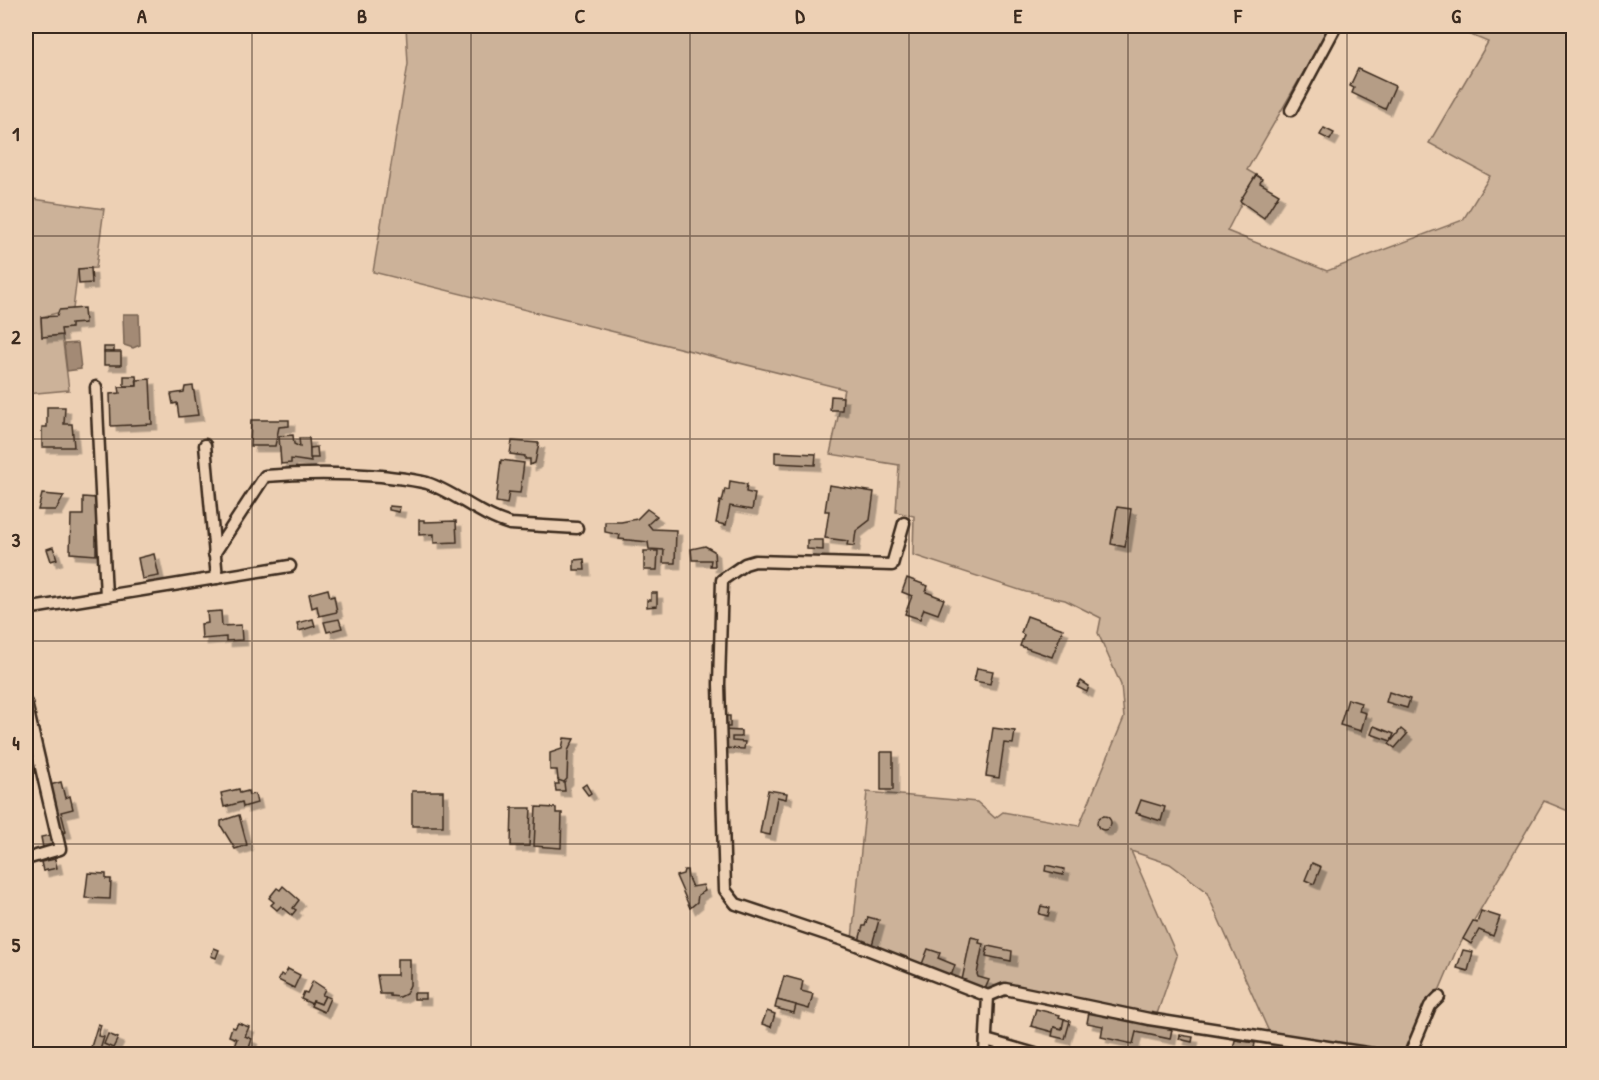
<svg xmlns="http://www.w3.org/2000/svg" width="1599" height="1080" font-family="'Patrick Hand',sans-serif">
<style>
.green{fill:#ccb299;stroke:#846e5c;stroke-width:1.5}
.water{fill:#a38a74;stroke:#796452;stroke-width:1.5}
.building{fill:#b59d86;stroke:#3b2a1e;stroke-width:1.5;filter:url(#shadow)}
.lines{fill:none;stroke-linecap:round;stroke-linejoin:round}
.minor-casing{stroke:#3b2a1e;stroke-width:15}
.minor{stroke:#edd0b4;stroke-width:10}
.grid{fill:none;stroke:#3b2a1e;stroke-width:1.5;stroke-opacity:0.55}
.neatline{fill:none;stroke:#3b2a1e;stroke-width:2}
.grid-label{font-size:20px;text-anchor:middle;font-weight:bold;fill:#3b2a1e}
</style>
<defs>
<filter id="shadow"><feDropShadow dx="5.5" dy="5.5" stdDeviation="0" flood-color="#0004"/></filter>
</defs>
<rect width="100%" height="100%" fill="#edd0b4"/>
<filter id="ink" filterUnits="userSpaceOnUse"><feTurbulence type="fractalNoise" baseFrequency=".0167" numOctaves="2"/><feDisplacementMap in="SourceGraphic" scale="12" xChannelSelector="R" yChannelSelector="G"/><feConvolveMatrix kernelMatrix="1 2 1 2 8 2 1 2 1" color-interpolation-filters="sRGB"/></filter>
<g filter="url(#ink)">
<g class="green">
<path d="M406,26h924l-83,144 9,5 -29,56 100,40 136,-51 27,-44 -61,-33 59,-101 -39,-16h124v787l-29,-12 -88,150 -40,94 -11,9h-45l-86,-11 -68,-152 -36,-27 -39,-13 46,105 -20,58 -130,-24 -41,1 -134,-52 15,-147 110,10 18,16 8,-6 76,14 45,-108 -3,-33 -23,-52 3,-15 -36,-18 -39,-8 -113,-37 1,-39 -18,-4 3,-47 -69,-11 14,-65 -471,-117 35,-208z"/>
<path d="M26,198l78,11 -8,59 -18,1 -5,40 -32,8 1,20 20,-2 7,55 -43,4z"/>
</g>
<g class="water">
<path d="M123,314h16l1,31 -7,3 -9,-3z"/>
<path d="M78,343l3,26 -14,2 -3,-27z"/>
</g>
<g class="building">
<path d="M1358,69l37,17 -10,23 -33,-16 2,-5 -4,-2z"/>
<path d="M1324,128l10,5 -4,7 -10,-5z"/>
<path d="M1256,175l6,4 -2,4 19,11 -15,24 -24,-17z"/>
<path d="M91,268l1,15 -13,1 -1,-15z"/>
<path d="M84,308l1,15 -14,1v4l-10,1 1,6 -20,2 -1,-20 16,-1 2,-6z"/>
<rect x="104" y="347" width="10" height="5"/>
<rect x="104" y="352" width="17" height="13"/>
<path d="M124,376h12l1,10h-13z"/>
<path d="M150,379l2,45 -41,2 -1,-32 10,-1 -1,-6 18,-1v-6z"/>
<path d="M193,386l5,29 -19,2 -2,-14 -4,1 -2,-10 13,-2 1,-5z"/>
<path d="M831,396l12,1 -1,13h-12z"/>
<path d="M47,407h18l-1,17h8l2,23h-32v-20h5z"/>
<path d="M251,420h38v6l-10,1 -4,19h-25z"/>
<path d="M293,435l1,9 6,3 -1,-9h10l2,24 -20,-3v4l-10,1 -2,-28z"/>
<path d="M512,441l27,2 -4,20 -5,2v-6h-5v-3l-15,-2z"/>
<path d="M317,447l1,11h-8v-10z"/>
<path d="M775,452l41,2 -1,11 -40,-2z"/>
<path d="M501,460l23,3 -4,30 -11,-1 -2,12 -11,-2z"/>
<path d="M730,481l17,3 -1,8 9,2 -3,16 -22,-4 -4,19 -10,-2 4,-22 2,1 3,-13 4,1z"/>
<path d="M829,485l45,7 -4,28 -14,11 -2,15 -7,-1 1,-4 -23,-3 4,-27h-4z"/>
<path d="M42,494l22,2 -8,14h-18z"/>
<path d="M83,497l13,1v57l-26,-2 1,-38h12z"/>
<path d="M389,506l11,1 -1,5 -10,-2z"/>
<path d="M1117,507l14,2 -6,38 -14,-3z"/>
<path d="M647,509l10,7 -9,8 4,5 24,1 -1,33h-12l1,-13 -15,-1 -1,-7 -29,-3 1,-4 -15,-3v-10h16l16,-3z"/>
<path d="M419,520h5v2l32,-1 1,21 -23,1v-9l-15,1z"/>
<path d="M807,540h16v10l-16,-1z"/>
<path d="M705,546l9,5 1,15h-5l1,-6h-19l-1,-11z"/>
<path d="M53,547l4,12 -6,2 -4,-12z"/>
<path d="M644,551h14l-1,19h-13z"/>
<path d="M154,554l5,22 -17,3 -4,-21z"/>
<path d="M584,559l1,11h-11v-10z"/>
<path d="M907,578l21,8 -2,6 18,7 -6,15 -14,-5 -4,10 -15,-5 7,-18 -10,-4z"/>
<path d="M328,589l2,8 4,-1 3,16 -18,4 -2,-10 -5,2 -3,-14z"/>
<path d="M651,593h6v13l-10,1v-7h4z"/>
<path d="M221,611l1,15 19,-1 1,15 -16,1v-4l-24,2 -1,-15 7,-1 -1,-11z"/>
<path d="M1027,616l36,13 -11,28 -32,-11 4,-11 -3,-2z"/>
<path d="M313,619l2,7 -16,5 -2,-8z"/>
<path d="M339,619l3,9 -15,4 -3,-10z"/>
<path d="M977,668l16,3 -3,13 -16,-3z"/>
<path d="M1081,681l8,5 -2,6 -10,-5z"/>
<path d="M1389,692l21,7 -3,9 -21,-6z"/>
<path d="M1348,699l13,4 -2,8 7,2 -5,18 -21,-6z"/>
<rect x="722" y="716" width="8" height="11"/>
<path d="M1374,726l20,8 -3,7 -20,-7z"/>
<path d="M993,728l22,3 -2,13 -9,-1 -5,35 -13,-2z"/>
<path d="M1401,729l6,5 -12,14 -6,-4z"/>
<path d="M723,730l18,1v6h-9v4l13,1 -1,7 -21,-1z"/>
<path d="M564,738l10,1 -6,12 -1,28 -3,3h-4l-2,-2 -1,-10h-7v-17l12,-4z"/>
<rect x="881" y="752" width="12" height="38"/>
<path d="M558,780l6,2 1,9h-9l-1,-7h4z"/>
<path d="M61,782l4,16 5,-2 3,13 -12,3 5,20 -8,2 -8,-49z"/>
<path d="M586,784l5,9 -3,2 -6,-8z"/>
<path d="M239,789l1,4 8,-2 1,4 6,-1 2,9 -14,4 -1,-5 -18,5 -3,-14z"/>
<path d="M768,790l19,3 -1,6 -9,-2 -7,38 -10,-2z"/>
<rect x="412" y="791" width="31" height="35"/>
<path d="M1141,800l24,7 -4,14 -25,-8z"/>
<path d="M536,807l20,1v5h6l-1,35 -27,-2z"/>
<path d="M512,808h19l-2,38h-18z"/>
<path d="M239,815l8,30 -12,4 -14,-23v-5z"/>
<circle cx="1104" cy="823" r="7"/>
<path d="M51,835l3,11 -11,2 -2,-11z"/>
<path d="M55,859l2,9 -14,3 -2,-9z"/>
<path d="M1312,863l9,4 -7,17 -9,-4z"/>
<path d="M1046,865l18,4 -1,6 -18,-4z"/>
<path d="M684,870h3l1,8 4,9 11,-2 2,6 -7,4 -1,7 -7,6 -14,-32 7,-2z"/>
<path d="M88,873l18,1v5h5l-1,20 -25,-1z"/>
<path d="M283,886l16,14 -6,8 3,2 -4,5 -11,-9 -4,4 -6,-5 3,-3 -5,-4 8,-10 3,2z"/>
<path d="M1041,906l9,2 -2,8 -9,-2z"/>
<path d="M1481,911l19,6 -7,19 -14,-6 -8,14 -8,-5 10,-18 4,2z"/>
<path d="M868,917l11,3 -7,25 -13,-4 4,-15h2z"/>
<path d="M971,937l9,2 -1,4 4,1 -6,30 1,3 11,3 -4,9 -23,-9z"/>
<path d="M988,946l24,5 -1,10 -25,-5z"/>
<path d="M214,948l5,2 -3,8 -5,-2z"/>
<path d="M928,949l12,4 -2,5 17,7 -4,11 -29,-12z"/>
<path d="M1463,950l10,2 -5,19 -11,-3z"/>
<path d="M397,959h13v26l-4,9 -6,3 -10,-1v-2h-10l-3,-19h20z"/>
<path d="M288,969l12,6 -6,13 -16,-8 3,-6 3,2z"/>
<path d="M784,976l19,5 -2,10 12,3 -4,15 -32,-9z"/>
<path d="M313,981l12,8 -3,6 3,1 -4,8 -8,-3 -1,3 -11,-5 3,-7 3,1z"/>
<rect x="414" y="993" width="11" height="6"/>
<path d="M325,996l5,2 -6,14 -13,-6 2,-5 8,3z"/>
<path d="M777,1000l19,5 -2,8 -19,-5z"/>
<path d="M1036,1009l24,6 -1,2 6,2 -3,10 -8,-2 -1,5 -22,-6z"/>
<path d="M767,1011l8,3 -4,13 -9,-3z"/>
<path d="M1089,1012l83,17 -2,10 -34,-7 -3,12 -32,-7 2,-11 -16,-3z"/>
<path d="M1064,1019l6,2 -5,18 -13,-3 2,-9 8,2z"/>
<path d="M238,1023l11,4 -4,9 7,3 -4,12 -14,-5 3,-7 -8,-3 3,-9 3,1z"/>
<path d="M98,1024l3,1 -3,11 6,1 -4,13 -9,-3z"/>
<path d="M108,1034l10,4 -5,10 -9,-4z"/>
<path d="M1180,1035l13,2 -1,5 -13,-3z"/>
<path d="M1235,1040l20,3 -2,11h-21z"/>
<path d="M38,1048l5,6h-12z"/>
<path d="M89,1049l15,4 -1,1h-15z"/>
</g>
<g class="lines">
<g class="minor-casing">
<g id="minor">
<path d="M1291,110l45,-84"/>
<path d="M96,387l10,209"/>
<path d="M205,445l12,133"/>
<path d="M904,523l-12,42 -137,-4 -10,3 -23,16 -3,104 6,206 11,14 113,38 139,54 -3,58"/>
<path d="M214,554l51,-78c39,-3 76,-3 116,0 15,2 31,3 46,7 29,10 52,32 83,41l67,4"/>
<path d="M26,609l264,-43"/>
<path d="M26,703l34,146 -34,10"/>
<path d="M988,996l17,-7 5,1 139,29 224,35"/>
<path d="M986,1040l49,14"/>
<path d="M1410,1054l20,-48 9,-9"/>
</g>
</g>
<use href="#minor" class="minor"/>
</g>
</g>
<path class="grid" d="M252,26v1028M471,26v1028M690,26v1028M909,26v1028M1128,26v1028M1347,26v1028M26,236h1548M26,439h1548M26,641h1548M26,844h1548"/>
<rect width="1599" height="1080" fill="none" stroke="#edd0b4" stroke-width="66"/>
<rect x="33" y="33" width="1533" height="1014" class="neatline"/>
<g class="grid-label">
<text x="142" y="23">A</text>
<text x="362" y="23">B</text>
<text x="580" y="23">C</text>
<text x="800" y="23">D</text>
<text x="1018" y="23">E</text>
<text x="1238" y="23">F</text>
<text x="1456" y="23">G</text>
<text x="16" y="141">1</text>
<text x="16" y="344">2</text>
<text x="16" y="547">3</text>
<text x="16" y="750">4</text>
<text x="16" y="952">5</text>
</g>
</svg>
